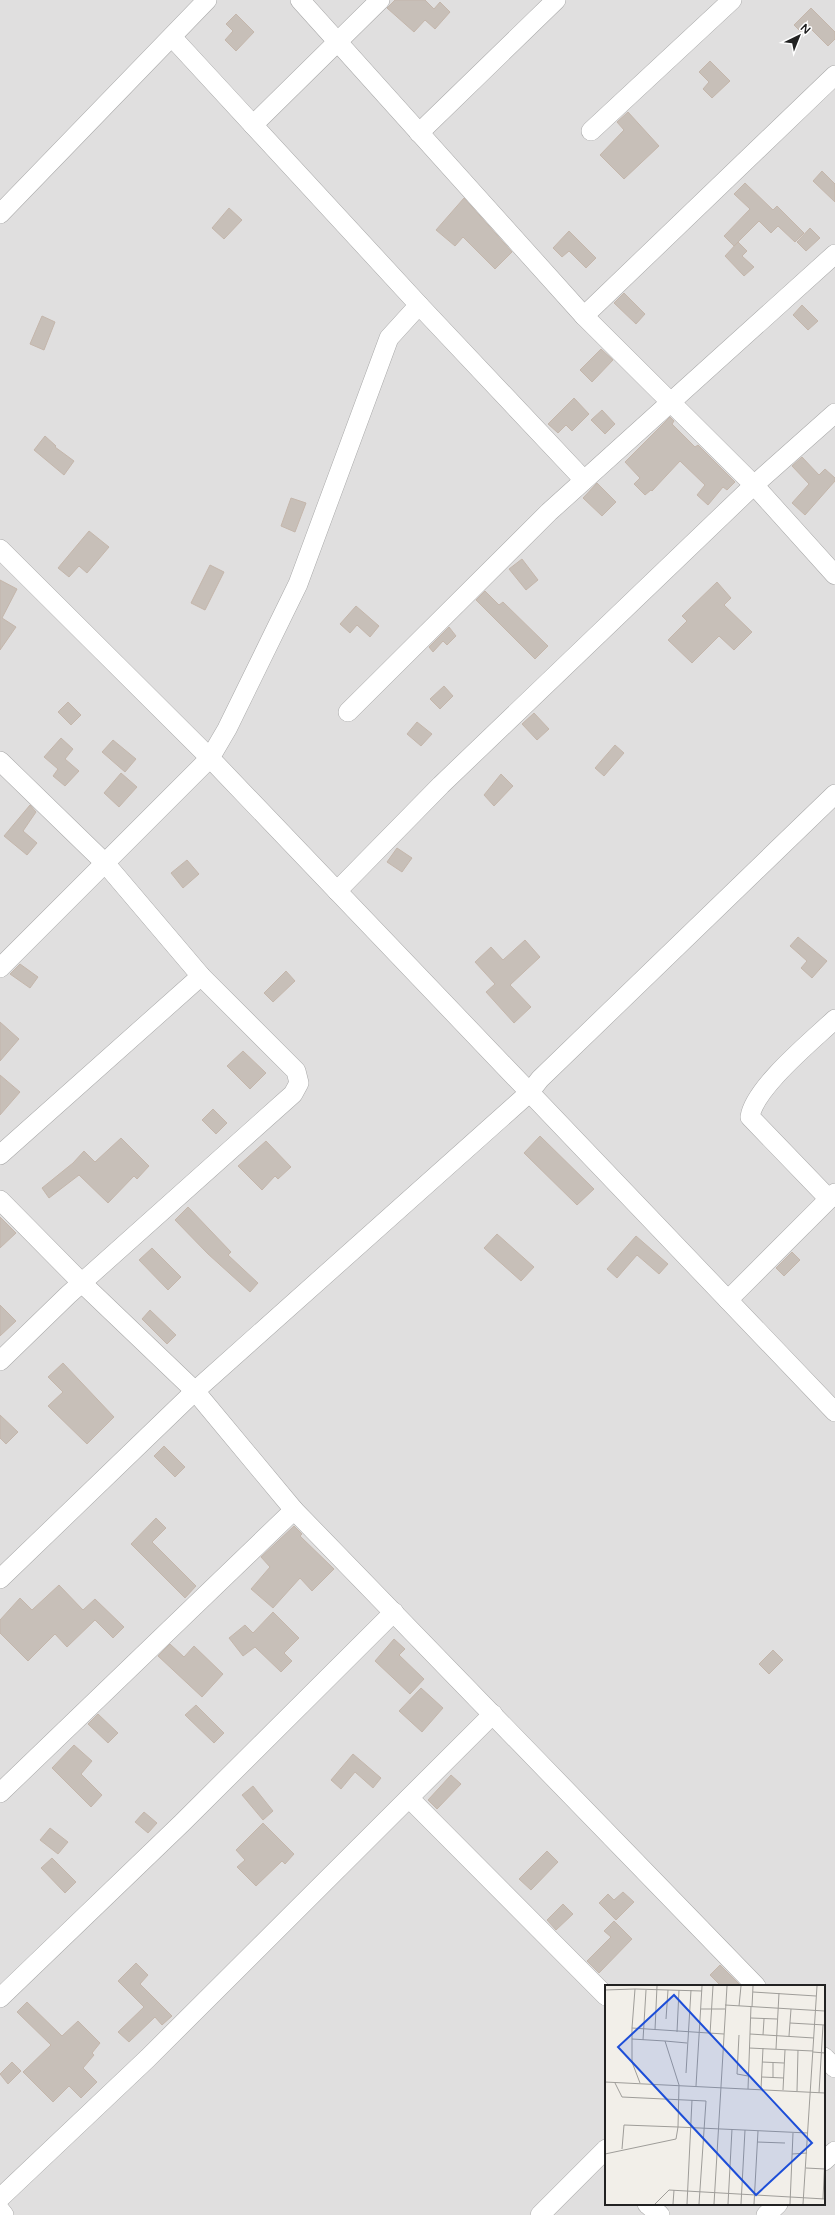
<svg xmlns="http://www.w3.org/2000/svg" width="835" height="2215" font-family="'Varela Round',sans-serif">
<style>
.residential{fill:#e0dfdf;fill-rule:evenodd}
.building{fill:#c7bfb8;stroke:#c4b6ab}
.lines{fill:none;stroke-linecap:round;stroke-linejoin:round}
.minor-casing{stroke:#a9a9a9;stroke-width:20}
.minor{stroke:#fff;stroke-width:19}
.inset-road{fill:none;stroke:#9f9d99;stroke-width:1}
.view{fill:#1d4ed8;fill-opacity:0.15;stroke:#1d4ed8;stroke-width:2}
.inset-edge{fill:none;stroke:#222;stroke-width:2}
</style>
<rect width="100%" height="100%" fill="#f2efe9"/>
<path class="residential" d="M0,0h835v2215h-835zM606,1986h218v218h-218z"/>
<g class="building">
<path d="M395,0h30l9,9 6,-7 10,10 -15,17 -10,-9 -11,12 -27,-24z"/>
<path d="M811,8l24,24v7l-7,7 -18,-18 -7,6 -9,-9z"/>
<path d="M236,14l18,18 -18,19 -11,-11 8,-9 -7,-7z"/>
<path d="M710,61l20,20 -18,17 -9,-9 6,-7 -10,-10z"/>
<path d="M628,112l31,34 -35,33 -24,-24 24,-25 -7,-8z"/>
<path d="M822,171l13,13v18l-22,-21z"/>
<path d="M745,183l28,27 4,-4 27,27 -9,9 -17,-16 -7,7 -12,-12 -25,25 -10,-10 26,-27 -16,-15z"/>
<path d="M464,198l48,54 -17,17 -32,-32 -8,9 -19,-16z"/>
<path d="M229,208l13,12 -18,19 -12,-11z"/>
<path d="M810,228l10,10 -14,13 -9,-9z"/>
<path d="M569,231l27,27 -10,10 -17,-17 -7,6 -9,-9z"/>
<path d="M738,242l9,9 -5,5 12,11 -10,9 -19,-20z"/>
<path d="M624,293l21,21 -9,10 -22,-21z"/>
<path d="M802,305l16,16 -10,9 -15,-15z"/>
<path d="M42,316l13,6 -11,28 -14,-6z"/>
<path d="M601,349l12,11 -21,22 -12,-12z"/>
<path d="M574,398l15,16 -17,17 -6,-6 -8,8 -10,-9z"/>
<path d="M602,410l13,14 -10,10 -14,-14z"/>
<path d="M670,417l4,4 -2,3 23,23 3,-2 37,37 -8,8 -4,-3 -15,18 -11,-10 8,-10 -25,-24 -28,30 -1,-1 -6,5 -11,-11 6,-6 -15,-16z"/>
<path d="M45,436l11,10 -1,1 19,14 -10,14 -30,-25z"/>
<path d="M802,457l17,18 6,-6 10,9v3l-30,34 -13,-12 17,-19 -17,-18z"/>
<path d="M597,483l19,19 -14,14 -19,-18z"/>
<path d="M291,498l15,5 -11,29 -14,-6z"/>
<path d="M89,531l20,16 -22,26 -8,-7 -10,11 -11,-9z"/>
<path d="M522,559l16,21 -12,10 -17,-21z"/>
<path d="M210,565l14,7 -19,38 -14,-7z"/>
<path d="M0,580l17,9 -15,29 14,9 -16,23z"/>
<path d="M717,582l14,16 -7,7 28,27 -18,18 -15,-14 -27,27 -24,-23 19,-19 -5,-5z"/>
<path d="M485,591l14,14 4,-3 45,44 -13,13 -59,-59z"/>
<path d="M356,606l23,20 -9,11 -13,-12 -7,8 -10,-9z"/>
<path d="M449,627l7,9 -9,9 -4,-4 -10,11 -4,-5z"/>
<path d="M444,686l9,10 -13,13 -10,-10z"/>
<path d="M68,702l13,13 -10,10 -13,-13z"/>
<path d="M534,713l15,16 -12,11 -15,-16z"/>
<path d="M417,722l15,12 -11,12 -14,-12z"/>
<path d="M61,738l12,11 -8,10 14,12 -14,15 -12,-10 5,-7 -14,-12z"/>
<path d="M113,740l23,19 -11,13 -23,-20z"/>
<path d="M615,745l9,8 -20,23 -9,-8z"/>
<path d="M121,773l16,14 -18,20 -15,-14z"/>
<path d="M501,774l12,12 -19,20 -10,-11z"/>
<path d="M30,805l6,7 -13,19 14,12 -10,12 -23,-19z"/>
<path d="M397,848l15,10 -10,14 -15,-10z"/>
<path d="M187,860l12,14 -16,14 -12,-15z"/>
<path d="M798,937l29,24 -15,17 -11,-10 6,-7 -17,-15z"/>
<path d="M525,940l15,17 -30,28 21,22 -17,16 -28,-31 9,-8 -20,-22 16,-15 12,13z"/>
<path d="M20,964l18,13 -8,11 -20,-14z"/>
<path d="M286,971l9,10 -22,21 -9,-9z"/>
<path d="M0,1022l19,17 -19,22z"/>
<path d="M243,1051l23,22 -16,16 -23,-23z"/>
<path d="M0,1075l20,17 -20,23z"/>
<path d="M213,1109l14,14 -11,11 -14,-14z"/>
<path d="M540,1136l54,53 -17,16 -53,-52z"/>
<path d="M121,1138l28,28 -12,13 -3,-3 -26,27 -29,-28 -30,23 -7,-10 31,-25 11,-12 11,11z"/>
<path d="M266,1141l25,26 -13,12 -3,-3 -13,14 -24,-24z"/>
<path d="M188,1207l43,45 -3,3 30,28 -8,9 -42,-38 -33,-34z"/>
<path d="M0,1217l16,16 -16,15z"/>
<path d="M497,1234l37,33 -13,14 -37,-33z"/>
<path d="M636,1236l32,28 -9,10 -22,-19 -20,23 -10,-9z"/>
<path d="M152,1248l29,29 -13,13 -29,-30z"/>
<path d="M792,1252l8,8 -16,16 -8,-8z"/>
<path d="M0,1305l16,16 -16,15z"/>
<path d="M150,1310l26,25 -9,9 -25,-25z"/>
<path d="M63,1363l51,54 -27,27 -39,-38 15,-14 -15,-15z"/>
<path d="M0,1415l18,17 -12,12 -6,-6z"/>
<path d="M164,1446l21,21 -10,10 -21,-21z"/>
<path d="M156,1518l10,10 -14,14 44,44 -11,12 -54,-54z"/>
<path d="M294,1526l8,8 -2,2 34,33 -22,22 -12,-13 -27,30 -22,-19 19,-22 -9,-10z"/>
<path d="M59,1585l24,25 12,-11 29,28 -11,11 -18,-18 -28,27 -12,-13 -27,27 -28,-28v-13l20,-22 12,12z"/>
<path d="M273,1612l26,26 -15,15 8,8 -11,11 -26,-25 -12,9 -14,-18 16,-13 8,8z"/>
<path d="M394,1639l11,10 -6,6 25,24 -14,15 -35,-33z"/>
<path d="M170,1644l14,13 10,-11 29,28 -21,23 -44,-41z"/>
<path d="M773,1650l10,10 -14,14 -10,-10z"/>
<path d="M421,1688l22,20 -21,24 -23,-21z"/>
<path d="M196,1705l28,28 -10,10 -29,-28z"/>
<path d="M98,1714l20,19 -10,10 -20,-19z"/>
<path d="M74,1745l18,16 -11,13 21,21 -11,12 -39,-39z"/>
<path d="M353,1754l28,24 -8,10 -18,-16 -14,17 -10,-9z"/>
<path d="M451,1775l10,9 -24,25 -9,-9z"/>
<path d="M253,1786l20,25 -10,9 -21,-25z"/>
<path d="M144,1812l13,11 -9,10 -13,-11z"/>
<path d="M263,1823l31,31 -9,10 -3,-3 -26,25 -19,-19 8,-7 -9,-10z"/>
<path d="M50,1828l18,14 -10,12 -18,-14z"/>
<path d="M547,1851l11,11 -27,28 -12,-11z"/>
<path d="M52,1858l24,24 -11,11 -24,-25z"/>
<path d="M623,1892l11,10 -18,18 -17,-17 9,-9 6,6z"/>
<path d="M563,1904l10,10 -17,16 -9,-10z"/>
<path d="M614,1921l18,18 -33,34 -12,-12 24,-24 -7,-6z"/>
<path d="M136,1963l12,12 -8,9 32,32 -10,9 -7,-8 -26,25 -11,-10 26,-25 -26,-26z"/>
<path d="M720,1965l21,21h-20l-11,-11z"/>
<path d="M27,2002l35,34 16,-15 22,22 -8,10 2,2 -11,13 14,14 -16,16 -12,-12 -16,16 -30,-30 28,-27 -34,-33z"/>
<path d="M12,2062l9,9 -13,13 -8,-10z"/>
</g>
<g class="lines">
<g class="minor-casing">
<g id="minor">
<path d="M300,0l284,316 170,169 81,90"/>
<path d="M172,37l247,268"/>
<path d="M253,125l127,-125"/>
<path d="M591,131l141,-131"/>
<path d="M419,133l137,-133"/>
<path d="M0,214l207,-214"/>
<path d="M584,316l251,-241"/>
<path d="M0,549l210,209 625,654"/>
<path d="M348,712l201,-200 286,-258"/>
<path d="M0,761l105,102 96,113 95,95 3,12 -6,11 -225,201 -68,66"/>
<path d="M337,891l104,-106 313,-300 81,-72"/>
<path d="M0,968l210,-210 17,-29 71,-145 91,-246 30,-33 165,175"/>
<path d="M0,1155l201,-179"/>
<path d="M829,1199l-79,-82c4,-29 63,-77 85,-98"/>
<path d="M0,1200l82,83 113,108 99,119 462,476"/>
<path d="M728,1300l107,-107"/>
<path d="M0,1579l195,-188 334,-298 11,-14 295,-285"/>
<path d="M0,1793l294,-283"/>
<path d="M409,1798l197,198"/>
<path d="M0,1998l182,-175 212,-211"/>
<path d="M824,2057l11,11"/>
<path d="M824,2161l11,-10"/>
<path d="M0,2198l148,-140 345,-344"/>
<path d="M647,2204l13,11"/>
<path d="M0,2210l4,5"/>
<path d="M540,2215l66,-66"/>
<path d="M766,2215l12,-11"/>
</g>
</g>
<use href="#minor" class="minor"/>
</g>
<g transform="translate(605 1985)">
<rect width="220" height="220" fill="#f2efe9"/>
<path class="inset-road" d="M0,5l30,-1M97,6l-67,-2 -3,39 92,6M148,7l63,4M120,20l100,6M134,21l2,-20M147,22l1,-21M96,24h24M146,33l26,1M61,34l2,-29M185,38l35,2M27,43v34l8,21M50,45l2,-44M72,47l2,-42M105,49l3,-48M145,49l64,4M134,50l-2,39 11,2M158,50l1,-16M184,51l2,-27M27,54l33,2M38,55l3,-50M144,63l64,3M171,64l3,-56M208,67l12,1M157,77l22,1M81,88l5,-83M157,92l22,1M168,92v-14M0,97l220,11M10,98l7,14 84,4 -7,103M91,101l6,-100M143,104l3,-83M156,104l2,-41M178,105l2,-40M192,106l1,-41M214,108l4,-68M152,157l28,1M17,164l2,-24 54,2 1,-42 -14,-44 22,2M0,169l71,-15 2,-12 130,6M187,169l15,-1M201,183l19,1M218,214l2,-43M50,219l14,-14 156,9M68,219l1,-14M82,219l5,-104M109,219l13,-218M123,219l4,-75M136,219l4,-74M149,219l4,-73M185,219l3,-71M198,219l14,-218"/>
<path class="view" d="M69,10l138,148 -56,52 -138,-148z"/>
<rect width="220" height="220" class="inset-edge"/>
</g>
<g transform="translate(799 36) rotate(43)" stroke="#ffffff" stroke-width="3" paint-order="stroke">
<path d="M0-3L7 15L0 10L-7 15Z" fill="#222222"/>
<text y="-6" font-size="11" font-weight="bold" text-anchor="middle" fill="#222222">N</text>
</g>
</svg>
